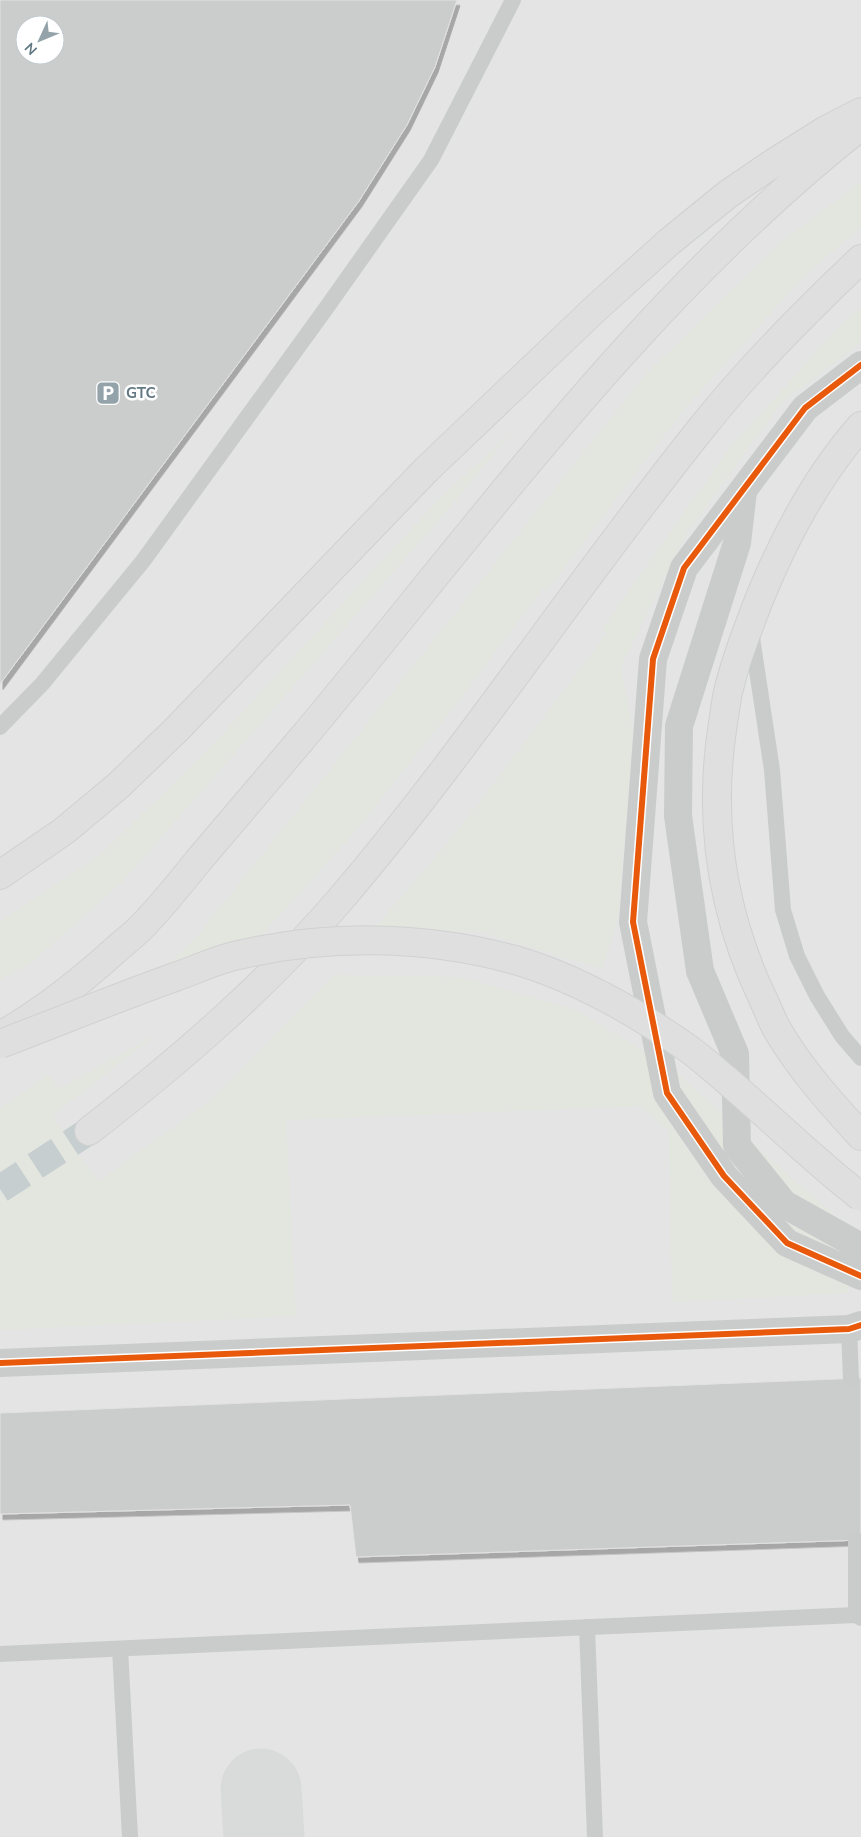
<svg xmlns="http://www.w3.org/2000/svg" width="861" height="1837" font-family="'Nunito Sans',sans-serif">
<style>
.built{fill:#e3e4e3;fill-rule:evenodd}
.green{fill:#e3e6df}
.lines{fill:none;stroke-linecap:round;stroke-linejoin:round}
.taxiway{stroke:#d9dada;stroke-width:81}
.building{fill:#cbcdcd;stroke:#e2e2e1;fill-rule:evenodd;filter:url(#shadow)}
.primary-tunnel{stroke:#c7ced0;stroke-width:28;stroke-dasharray:28 14;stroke-linecap:butt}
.secondary-casing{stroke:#cfd1d1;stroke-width:30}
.primary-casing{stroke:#d0d1d0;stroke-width:30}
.service{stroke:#cacccc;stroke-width:16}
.minor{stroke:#cacccc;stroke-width:28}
.secondary{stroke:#dfdfe0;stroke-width:28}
.primary{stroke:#dfdfe0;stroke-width:28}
.primary-bridge-casing{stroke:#d0d1d0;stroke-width:30;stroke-linecap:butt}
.primary-bridge{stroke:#dfdfe0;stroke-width:28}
.cycleway-casing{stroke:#fff;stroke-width:9}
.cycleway{stroke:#e8590c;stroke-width:6}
.labels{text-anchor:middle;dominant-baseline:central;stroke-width:5;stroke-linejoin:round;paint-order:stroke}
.poi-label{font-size:15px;font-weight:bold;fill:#617883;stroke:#fff;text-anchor:start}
</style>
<defs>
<filter id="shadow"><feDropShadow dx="3" dy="5.5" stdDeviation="0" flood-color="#0004"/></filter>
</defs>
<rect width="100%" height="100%" fill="#f3f3f1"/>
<path class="built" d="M0,0h861v1837h-861zM25,25h30v30h-30z"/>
<g class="green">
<path d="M861,182v46l-54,45 -121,134 -139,183 -4,-3 -78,106 -112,141 -95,105 -94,29 31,-29 453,-567 131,-128z"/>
<path d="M861,307v36l-79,59 -96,132 -65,133 12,66 -15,185 -16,51 -121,-37 -106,-4 81,-95 151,-200 -5,-4 128,-181 107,-119z"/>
<path d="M511,433l-60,73 -330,377 -89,79 -32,18v-59l97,-63 106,-103 239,-259z"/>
<path d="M334,975l127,2 115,33 99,61 115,106 68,58 -14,19 5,39 -177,9 -3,-171 -28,-25 -355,14 10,196 -296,14v-221l49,-35 10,15 100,-56 -107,82 46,67 114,-83z"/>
</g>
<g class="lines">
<path class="taxiway" d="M261,1789l3,48"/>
</g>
<g class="building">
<path d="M0,0h457l-22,67 -28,58 -48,76 -359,483zM25,25h30v30h-30z"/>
<path d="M861,1378v162l-505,17 -6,-52 -350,9v-101z"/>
</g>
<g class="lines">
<path class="primary-tunnel" d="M0,1189l89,-58"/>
<g class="secondary-casing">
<g id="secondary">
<path d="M861,426c-44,50 -75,108 -100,169 -12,30 -24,61 -32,93 -3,11 -4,23 -6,35 -15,95 -2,188 40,276 5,10 9,22 15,32 23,39 52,71 83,105"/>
<path d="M0,875l64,-44 55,-46 58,-56 250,-260 168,-160 74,-67 59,-48 47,-32 51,-32 35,-18"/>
</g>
</g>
<g class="primary-casing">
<g id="primary">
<path d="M0,1036c44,-25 84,-57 121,-91 10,-8 20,-16 28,-26 17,-18 33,-38 49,-58 34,-40 68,-80 102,-120 178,-212 342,-443 561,-615"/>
<path d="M89,1131c90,-70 176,-144 250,-230 130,-152 239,-320 365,-476 47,-59 102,-114 157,-166"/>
</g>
</g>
<g class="service">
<path d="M751,631l21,139 11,140 14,46 20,40 25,40 19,22"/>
<path d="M0,727l42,-43 101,-123 184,-254 104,-147 82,-160"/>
<path d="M849,1329l2,50"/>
<path d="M856,1615v-75"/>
<path d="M587,1627l8,210"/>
<path d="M120,1649l10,188"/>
<path d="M0,1654l856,-39 5,3"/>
</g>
<g class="minor">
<path d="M861,365l-56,43 -121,160 -31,91 -20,263 34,171 57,83 63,67 74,33"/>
<path d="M743,491l-6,52 -58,183 -1,90 22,155 35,83 2,92 47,58 77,43"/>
<path d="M0,1363l849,-34 12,-4"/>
</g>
<use href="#secondary" class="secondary"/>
<use href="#primary" class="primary"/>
<g class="primary-bridge-casing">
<path id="primary-bridge" d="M0,1044c58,-22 116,-46 175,-67 20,-7 39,-16 59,-21 92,-22 190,-21 281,4 62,18 119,51 171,87 13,9 25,20 37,30 47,40 90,83 138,120"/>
</g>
<use href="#primary-bridge" class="primary-bridge"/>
<g class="cycleway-casing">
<g id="cycleway">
<path d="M861,365l-56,43 -121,160 -31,91 -20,263 34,171 57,83 63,67 74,33"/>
<path d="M0,1363l849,-34 12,-4"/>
</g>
</g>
<use href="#cycleway" class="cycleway"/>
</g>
<defs>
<g id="parking-square" transform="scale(1.25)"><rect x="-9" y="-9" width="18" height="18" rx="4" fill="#94a3aa" stroke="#fff"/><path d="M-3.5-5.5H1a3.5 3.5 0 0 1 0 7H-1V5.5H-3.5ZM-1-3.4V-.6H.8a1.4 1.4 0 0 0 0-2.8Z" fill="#fff"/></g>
</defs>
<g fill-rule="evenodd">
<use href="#parking-square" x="108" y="393"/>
</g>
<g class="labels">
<g class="poi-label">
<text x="126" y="393">GTC</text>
</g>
</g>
<g transform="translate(40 40) rotate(226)"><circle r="24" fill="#ffffff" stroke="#c0c9cd"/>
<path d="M0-4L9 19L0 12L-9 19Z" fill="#94a3aa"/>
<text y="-8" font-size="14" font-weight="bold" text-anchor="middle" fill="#617883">N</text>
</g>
</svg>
